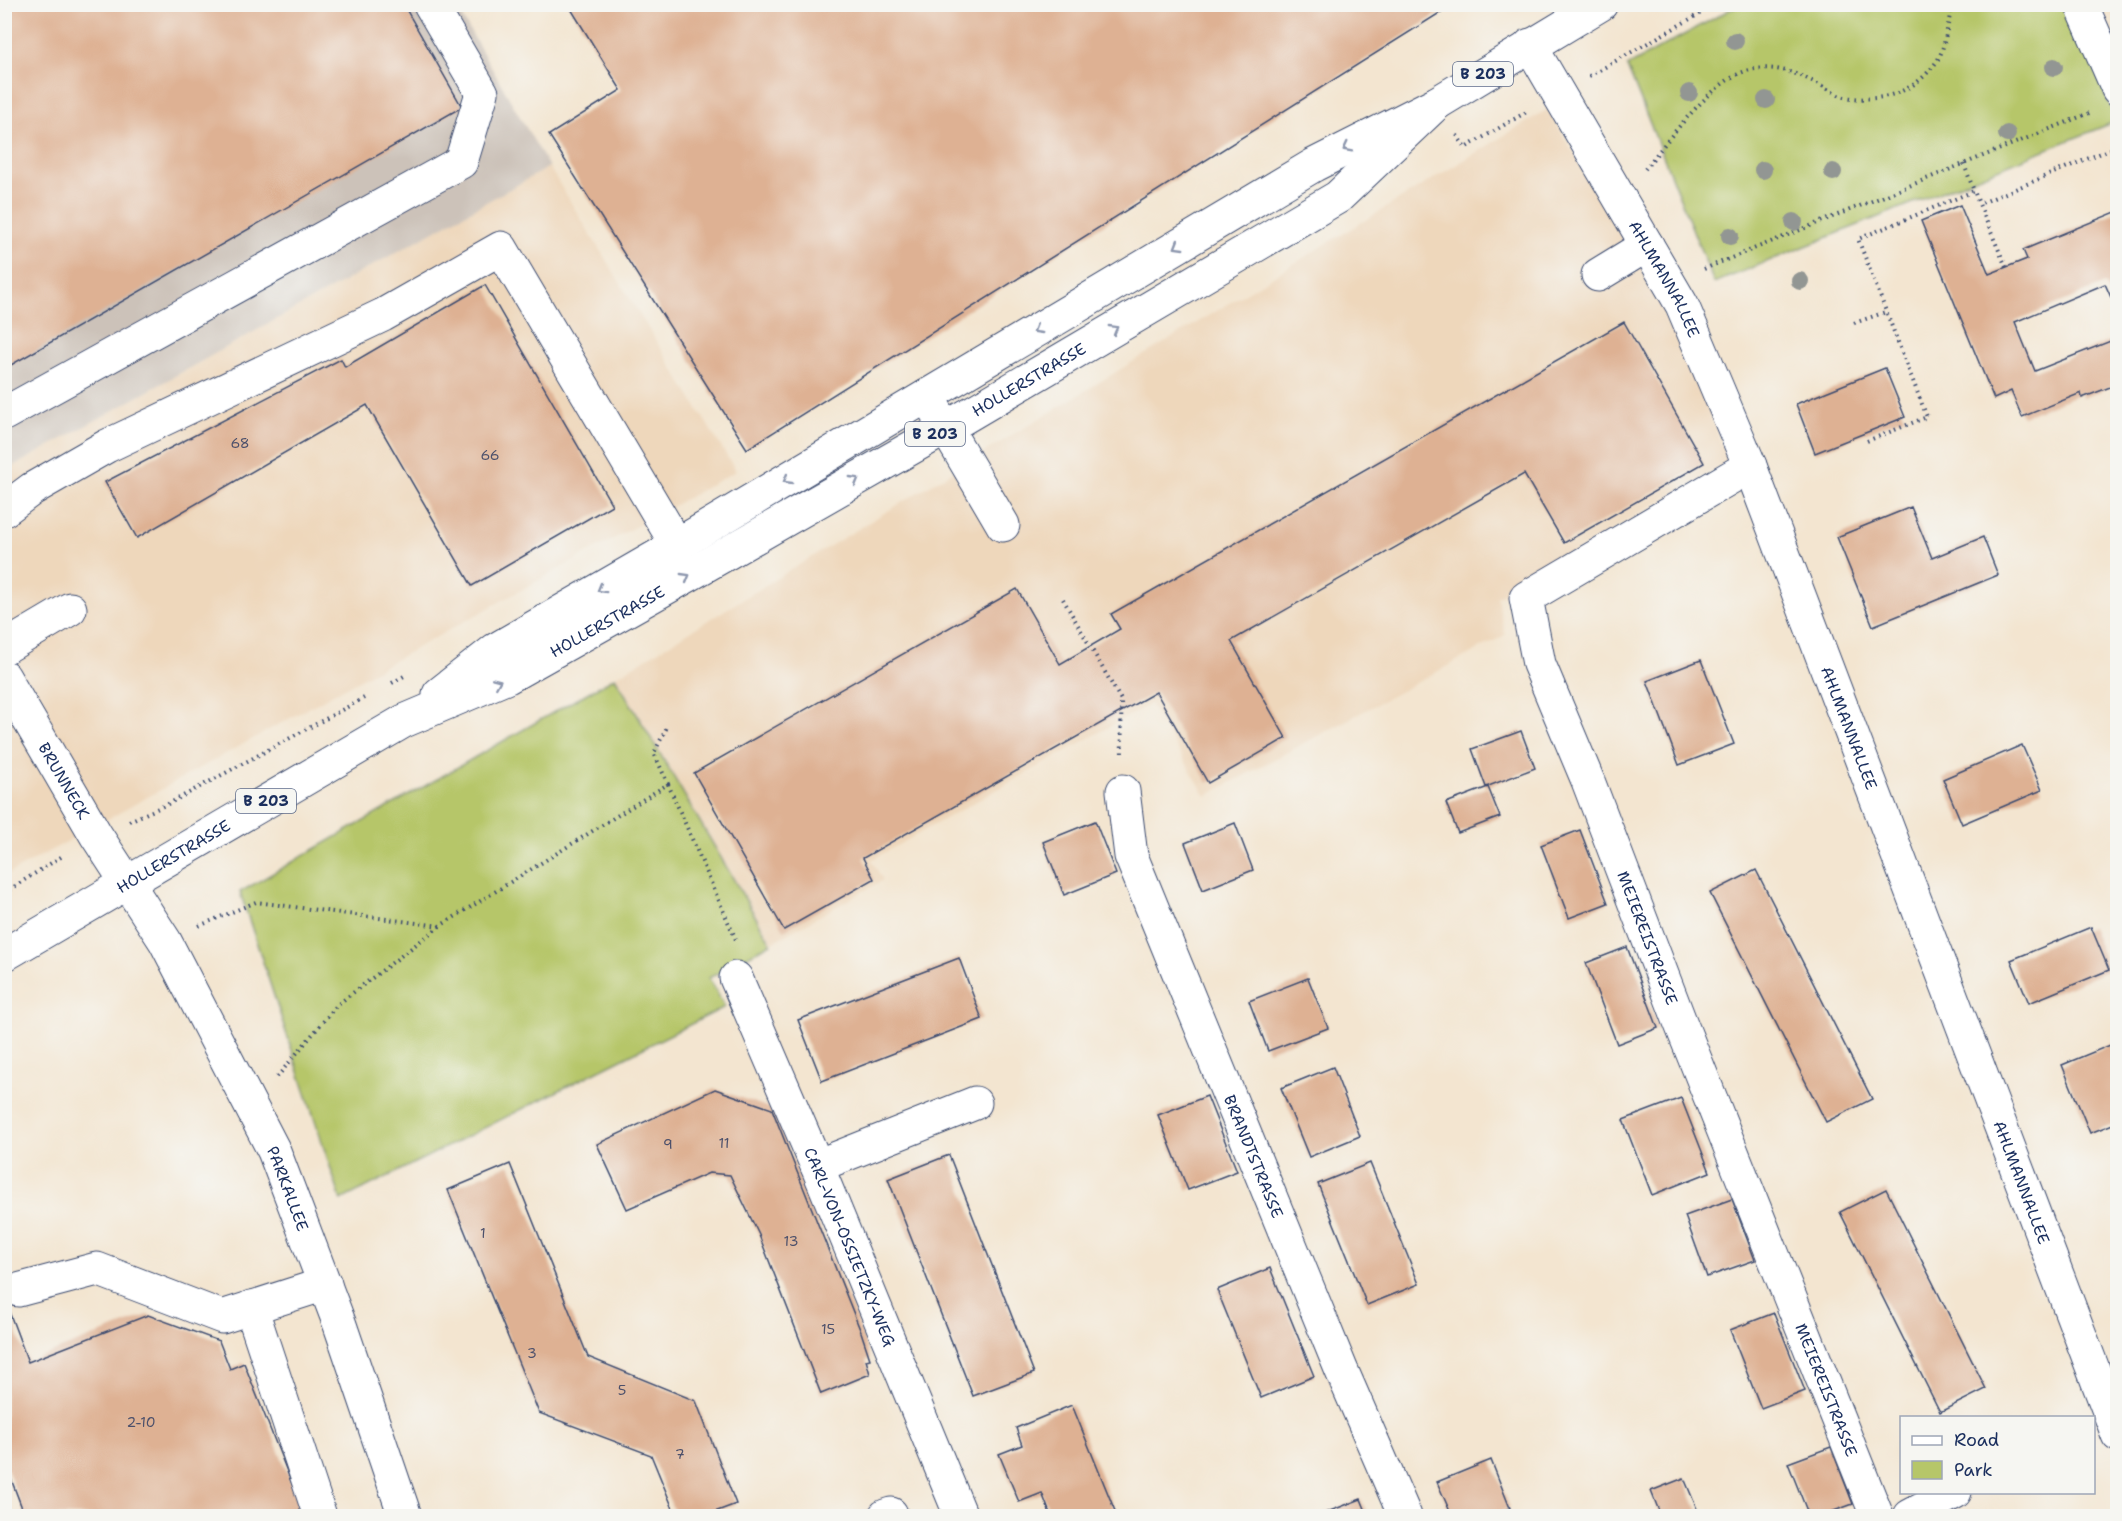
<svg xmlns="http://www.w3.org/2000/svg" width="2122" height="1521" font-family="'Shantell Sans',sans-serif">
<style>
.built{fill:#eed7bb}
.industrial{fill:#ccc2b9}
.green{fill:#b6c669;stroke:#687a64;stroke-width:1.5}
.building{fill:#deb193}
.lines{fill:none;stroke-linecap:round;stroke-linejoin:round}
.minor-casing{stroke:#3b4a6f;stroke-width:35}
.major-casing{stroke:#3b4a6f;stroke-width:35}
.path{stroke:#3b4a6f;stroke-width:4;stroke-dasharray:1.5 4.5;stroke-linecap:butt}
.minor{stroke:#fff;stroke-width:33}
.major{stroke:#fff;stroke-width:33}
.tree{fill:#929693}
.oneway{stroke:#8d97ae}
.labels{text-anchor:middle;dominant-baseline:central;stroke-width:4.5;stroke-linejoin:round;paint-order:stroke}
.number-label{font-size:14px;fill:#4c506b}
.shield{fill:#f6f6f2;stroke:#5d6b8a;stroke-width:1.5}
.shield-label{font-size:15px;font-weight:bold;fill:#1b2f5e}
.street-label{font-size:16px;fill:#1b2f5e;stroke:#f6f6f2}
</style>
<rect width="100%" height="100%" fill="#f6f6f2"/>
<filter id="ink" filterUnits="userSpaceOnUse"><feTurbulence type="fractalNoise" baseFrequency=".0167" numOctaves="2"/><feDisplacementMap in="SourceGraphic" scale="12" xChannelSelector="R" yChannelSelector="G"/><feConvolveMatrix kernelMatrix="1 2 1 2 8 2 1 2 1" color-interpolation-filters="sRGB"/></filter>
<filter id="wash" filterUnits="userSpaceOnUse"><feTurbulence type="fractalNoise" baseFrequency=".008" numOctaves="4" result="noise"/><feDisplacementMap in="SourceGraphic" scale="24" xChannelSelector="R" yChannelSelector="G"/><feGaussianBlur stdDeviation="1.35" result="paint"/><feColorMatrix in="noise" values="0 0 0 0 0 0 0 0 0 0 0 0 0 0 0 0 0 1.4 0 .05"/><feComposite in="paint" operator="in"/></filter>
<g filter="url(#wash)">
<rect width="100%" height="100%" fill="#f3e5d0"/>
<g class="built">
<path d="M1548,109l120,204 61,148 -232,136 8,38 -299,161 -56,-92 -279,156 12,20 -112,63 -156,-266z"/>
<path d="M549,167l187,304 -731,405v-405z"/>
</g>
<path class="industrial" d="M5,5h450l94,162 -544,304z"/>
<g class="green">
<path d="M1738,5h329l50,116 -403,162 -87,-217z"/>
<path d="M615,677l156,266 -62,35 16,29 -384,193 -101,-308z"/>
</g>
<g id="blocks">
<g class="building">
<path d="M4,4h399l59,103 -458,262z"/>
<path d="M568,4h886l-707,445 -198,-314 72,-45z"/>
<path d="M1960,205l29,69 38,-15 -4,-9 95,-39v102l-13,-29 -90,38 20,49 83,-33v46l-36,14 -1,-5 -59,24 -11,-26 -17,8 -73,-178z"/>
<path d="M485,285l127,220 -140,81 -105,-181 -230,133 -32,-56 236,-123 4,8z"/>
<path d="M1624,322l80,141 -140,80 -40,-69 -293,167 55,97 -78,45 -52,-91 -293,166 11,21 -90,51 -90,-157 323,-184 43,75 60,-35 -9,-15z"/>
<path d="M1885,368l20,49 -90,36 -19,-49z"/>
<path d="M1911,507l21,51 51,-21 15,38 -125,51 -36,-89z"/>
<path d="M1701,660l33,84 -55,21 -32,-84z"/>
<path d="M1521,731l14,37 -49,19 -14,-38z"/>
<path d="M2022,745l20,45 -80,34 -19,-45z"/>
<path d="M1488,787l12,30 -42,16 -12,-30z"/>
<path d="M1095,821l21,53 -52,21 -21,-53z"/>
<path d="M1235,823l18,47 -50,20 -18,-47z"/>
<path d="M1580,830l28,73 -39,15 -28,-73z"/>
<path d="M1756,870l116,229 -46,23 -116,-229z"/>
<path d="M2091,927l18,43 -80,33 -18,-43z"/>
<path d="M1627,947l31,81 -41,16 -31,-81z"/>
<path d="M959,958l23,61 -160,62 -24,-61z"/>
<path d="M1308,978l20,50 -60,23 -19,-50z"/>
<path d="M2115,1043l3,79 -28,11 -28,-68z"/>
<path d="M1333,1067l27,69 -51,21 -28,-69z"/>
<path d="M715,1089l57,20 89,223 9,27 -4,1 4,14 -49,20 -62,-159 -29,-60 -21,-2 -82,36 -30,-65z"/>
<path d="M1207,1096l30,75 -49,19 -30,-75z"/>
<path d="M1681,1098l29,74 -58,23 -29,-75z"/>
<path d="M949,1155l85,218 -61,23 -85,-217z"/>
<path d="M1370,1163l49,121 -52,21 -49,-121z"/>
<path d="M510,1164l78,193 108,44 40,103 -32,12h-28l-25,-61 -112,-42 -91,-223z"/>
<path d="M1886,1189l100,200 -46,23 -100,-200z"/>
<path d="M1732,1199l23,61 -48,17 -22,-61z"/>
<path d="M1270,1268l44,108 -53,22 -44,-108z"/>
<path d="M5,1301l23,61 120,-47 71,26 11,28 14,-6 59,149 -12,4h-266l-20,-53z"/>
<path d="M1774,1313l31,78 -44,17 -31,-78z"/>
<path d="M1072,1405l45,111h-66l-9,-23 -23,9 -20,-48 23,-9 -6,-17z"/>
<path d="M1831,1447l22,57 -33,12h-11l-21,-53z"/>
<path d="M1491,1460l19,48 -21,8h-37l-15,-34z"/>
<path d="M1684,1478l16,38h-39l-10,-25z"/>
<path d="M1361,1499l7,17h-51z"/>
</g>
</g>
</g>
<g filter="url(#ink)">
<use href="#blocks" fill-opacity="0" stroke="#3b4a6f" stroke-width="1.5"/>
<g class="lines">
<g class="minor-casing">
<g id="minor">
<path d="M2081,4l37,85"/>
<path id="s1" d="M1530,45l152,260 68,161 368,969"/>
<path d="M1598,275l49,-30"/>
<path d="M927,396l76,129"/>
<path d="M4,414l457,-252 21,-69 -52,-89"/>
<path id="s2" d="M1750,466l-224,132 13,66 49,117 91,238 198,497"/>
<path d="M4,510l28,-21 75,-43 276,-131 118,-67 176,297"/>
<path d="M4,648l66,-39"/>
<path id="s3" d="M4,677l92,158 69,106 109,210 66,174 65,191"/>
<path id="s4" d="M1123,791l8,65 210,513 64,147"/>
<path id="s5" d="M736,978l81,188 144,350"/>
<path d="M817,1166l158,-63"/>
<path d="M18,1290l79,-21 125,48 103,-33"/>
<path d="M251,1307l69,209"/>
<path d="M885,1516l6,-2"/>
<path d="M1910,1516l45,-24"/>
</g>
</g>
<g class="major-casing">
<g id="major">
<path d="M439,694l56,-44 182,-105 637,-380 123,-62 164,-99"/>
<path id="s6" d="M4,955l400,-234 104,-44 181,-102 257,-147 392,-231 99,-94"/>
</g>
</g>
<g class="path">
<path d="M1589,76l128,-72"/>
<path d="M1457,135l8,13 63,-37"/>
<path d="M1964,164l10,27"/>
<path d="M1645,169c22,-28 67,-88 101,-98 29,-8 53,3 78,16 6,3 14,9 21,10 36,6 70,-4 92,-36 8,-11 11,-42 16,-57"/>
<path d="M2006,267l-27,-63 139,-58"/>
<path d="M1704,269l388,-157"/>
<path d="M1854,323l32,-11"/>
<path d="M1867,441l60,-24 -69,-178 116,-48 5,13"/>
<path d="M1063,599l58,101 1,57"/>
<path d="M392,683l14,-8"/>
<path d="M668,784l69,158"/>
<path d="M129,821l41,-18 194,-105"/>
<path d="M4,893l60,-38"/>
<path d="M199,926l57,-24 184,24 228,-142 -14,-31 14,-28"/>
<path d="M277,1077l60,-72 103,-79"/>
</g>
<use href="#minor" class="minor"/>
<use href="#major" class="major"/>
</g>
<g class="tree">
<circle cx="1735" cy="41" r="9"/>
<circle cx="2054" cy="67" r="9"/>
<circle cx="1689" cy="93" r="9"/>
<circle cx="1766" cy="100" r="9"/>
<circle cx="2007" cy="134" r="9"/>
<circle cx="1763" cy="170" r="9"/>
<circle cx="1833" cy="172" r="9"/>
<circle cx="1794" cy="222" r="9"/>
<circle cx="1730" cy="236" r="9"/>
<circle cx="1800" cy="281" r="9"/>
</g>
<defs><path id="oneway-chevron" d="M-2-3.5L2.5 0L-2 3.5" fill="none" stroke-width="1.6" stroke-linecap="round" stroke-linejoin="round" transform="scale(1.5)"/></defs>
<g class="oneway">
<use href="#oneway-chevron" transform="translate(1347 148) rotate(153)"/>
<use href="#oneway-chevron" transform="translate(1178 246) rotate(149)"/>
<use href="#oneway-chevron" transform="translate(1114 329) rotate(-30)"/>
<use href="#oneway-chevron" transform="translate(1037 330) rotate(149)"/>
<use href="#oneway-chevron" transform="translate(787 480) rotate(149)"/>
<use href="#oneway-chevron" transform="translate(855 480) rotate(-30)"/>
<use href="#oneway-chevron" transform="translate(686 577) rotate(-30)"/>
<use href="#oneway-chevron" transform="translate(601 589) rotate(150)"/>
<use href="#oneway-chevron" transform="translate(497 682) rotate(-23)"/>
</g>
</g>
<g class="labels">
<g class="number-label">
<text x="240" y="443">68</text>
<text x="490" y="455">66</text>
<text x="724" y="1143">11</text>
<text x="668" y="1144">9</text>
<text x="483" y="1233">1</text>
<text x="791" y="1241">13</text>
<text x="828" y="1329">15</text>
<text x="532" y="1353">3</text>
<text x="622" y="1390">5</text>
<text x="141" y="1422">2-10</text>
<text x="680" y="1454">7</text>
</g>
<g class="shield">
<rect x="1453" y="62" width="60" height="24" rx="4.5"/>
<rect x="905" y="422" width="60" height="24" rx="4.5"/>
<rect x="236" y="789" width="60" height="24" rx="4.5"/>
</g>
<g class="shield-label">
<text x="1483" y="74">B 203</text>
<text x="935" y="434">B 203</text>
<text x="266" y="801">B 203</text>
</g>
<g class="street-label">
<text stroke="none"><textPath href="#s1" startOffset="270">AHLMANNALLEE</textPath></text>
<text stroke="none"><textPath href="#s6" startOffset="1176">HOLLERSTRASSE</textPath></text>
<text stroke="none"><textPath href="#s6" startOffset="690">HOLLERSTRASSE</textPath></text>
<text stroke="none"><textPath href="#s1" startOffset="756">AHLMANNALLEE</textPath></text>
<text stroke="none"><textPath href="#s3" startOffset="120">BRUNNECK</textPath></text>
<text stroke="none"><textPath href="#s6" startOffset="196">HOLLERSTRASSE</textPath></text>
<text stroke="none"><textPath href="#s2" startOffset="622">MEIEREISTRASSE</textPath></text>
<text stroke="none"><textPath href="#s4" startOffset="390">BRANDTSTRASSE</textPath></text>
<text stroke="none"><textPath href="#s1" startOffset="1242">AHLMANNALLEE</textPath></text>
<text stroke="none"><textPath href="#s3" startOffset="586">PARKALLEE</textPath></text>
<text stroke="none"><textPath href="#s5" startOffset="292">CARL-VON-OSSIETZKY-WEG</textPath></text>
<text stroke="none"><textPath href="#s2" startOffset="1108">MEIEREISTRASSE</textPath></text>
</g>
</g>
<rect width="2122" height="1521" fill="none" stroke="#f6f6f2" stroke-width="24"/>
<rect x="1900" y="1416" width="195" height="78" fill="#f6f6f2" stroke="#9ea6b7" stroke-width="1.5"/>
<rect x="1912" y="1436" width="30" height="9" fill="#ffffff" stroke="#9ea6b7" stroke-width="1.5"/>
<text x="1954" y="1446" font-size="18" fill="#1b2f5e">Road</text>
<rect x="1912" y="1461" width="30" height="18" fill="#b6c669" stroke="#9ea6b7" stroke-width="1.5"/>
<text x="1954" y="1476" font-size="18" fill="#1b2f5e">Park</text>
</svg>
